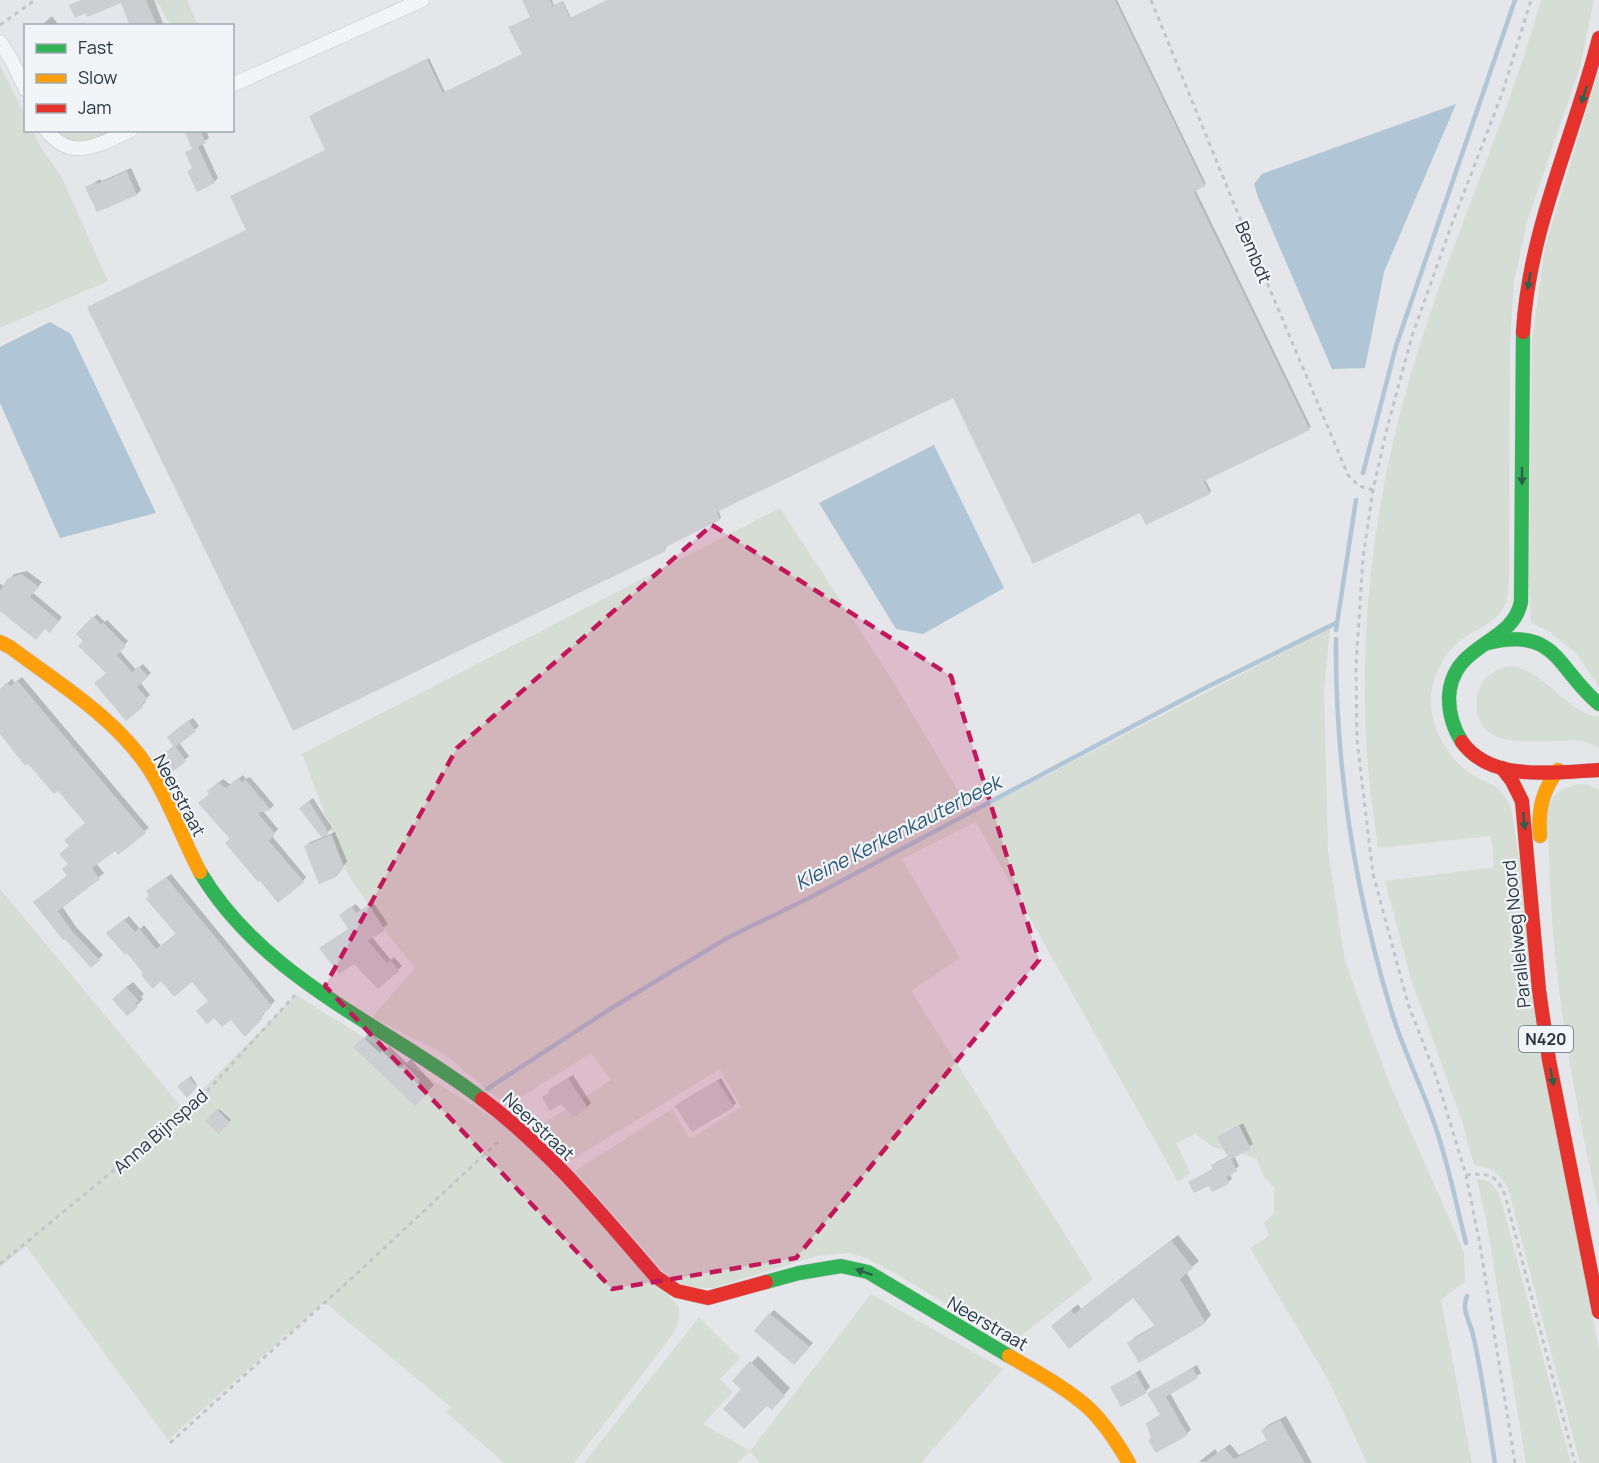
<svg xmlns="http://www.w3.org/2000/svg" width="1599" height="1463" font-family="Manrope,sans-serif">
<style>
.green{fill:#d5ddd4}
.water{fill:#b0c5d5}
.shadow{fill:#0003}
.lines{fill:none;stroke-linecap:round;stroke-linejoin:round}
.stream{stroke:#b0c5d5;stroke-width:4.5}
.building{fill:#ccced1}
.street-casing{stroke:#c2c4c7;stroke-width:15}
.fast-casing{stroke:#c2c4c7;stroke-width:15}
.slow-casing{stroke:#c2c4c7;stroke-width:15}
.jam-casing{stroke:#c2c4c7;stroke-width:15}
.path{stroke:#c1c5c8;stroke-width:3;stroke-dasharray:4.5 4.5;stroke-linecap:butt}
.street{stroke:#f3f4f6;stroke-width:14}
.fast{stroke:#30b455;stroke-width:14}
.slow{stroke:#ff9f0a;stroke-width:14}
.jam{stroke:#e5322d;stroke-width:14}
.oneway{fill:#2b614a}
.marked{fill:#c2185b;fill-opacity:0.2;stroke:#c2185b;stroke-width:4.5;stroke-dasharray:12 8;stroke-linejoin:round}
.labels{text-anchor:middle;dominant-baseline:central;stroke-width:4.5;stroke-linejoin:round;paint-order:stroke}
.shield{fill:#f2f5f8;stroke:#656f7a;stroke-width:1.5}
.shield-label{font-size:16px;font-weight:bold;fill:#283544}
.street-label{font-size:18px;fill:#283544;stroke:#f2f5f8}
.water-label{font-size:20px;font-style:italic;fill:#2f587b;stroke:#f2f5f8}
</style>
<rect width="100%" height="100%" fill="#e4e6e9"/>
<g class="green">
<path d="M155,0h32l11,25h-28l-10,-19z"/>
<path d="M1541,0h53l-14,67 -53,155 -13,60 -4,63 -1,234c-1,7 0,16 -3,23 -8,23 -36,28 -52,44 -7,7 -13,17 -17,27 -16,34 1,75 30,98 20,15 31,9 44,36l77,485 11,58v113h-19l-72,-275c-8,-14 -17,-21 -34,-23l-12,-44 -51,-142 -26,-98 109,-14 -3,-31 -113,12c-4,-31 -9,-63 -11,-94 -9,-130 9,-266 47,-390 37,-123 92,-240 127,-364z"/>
<path d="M0,65l25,50 1,15 7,1 10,20 18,25 47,105 -108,47z"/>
<path d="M1599,70v616l-24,-34 -25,-20 -19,-9 -2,-43 3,-238 13,-95z"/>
<path d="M53,131h62c-26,11 -37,19 -62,0z"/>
<path d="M780,508l113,173 79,133 358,-186 -6,63 4,160 17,110 43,119 76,172 1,29 -24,19 31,163h-105l-38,-82 -79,-133 19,-12 -5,-13 10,-10v-25l-11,-13 -6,-17 -44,-11 -18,-13 -19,9 14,30 -12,9 -202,-360 -74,37 58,99 -49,33 182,288 -81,64 -119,-71 -30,-15 -15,-4 -31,3 -105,32 -24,-1 -24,-15 -89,-101 97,-62 18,30 51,-32 -21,-38 -152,93 -33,-33 76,-49 -20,-27 -84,53 -63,-52 -72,-37 43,-49 -24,-30 -43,-63 -46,-121z"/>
<path d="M1513,666c34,7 54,47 86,51v31c-5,-3 -12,-6 -17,-7 -30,-4 -100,15 -105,-31 -1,-9 0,-19 5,-27 8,-12 18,-15 31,-17z"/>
<path d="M1579,784l10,1 10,5v420c-26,-118 -48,-236 -50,-357 -1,-15 -5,-40 3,-54 6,-9 16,-13 27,-15z"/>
<path d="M0,889l183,220 113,-114 215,134 168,178v11l-5,15 -100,130h-70l-58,-51 5,-5 -127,-105 -156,138 -142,-194 -26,21z"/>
<path d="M1483,1179c11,4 14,11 18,21l70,263h-45l-40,-244 -9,-39z"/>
<path d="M871,1294l132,75 -82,94h-161l-10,-11 -13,11h-153l115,-146 41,41 -20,21 13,13 -30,32 47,27z"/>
</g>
<g class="water">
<path d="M1456,104l-72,168 -19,96 -33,1 -74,-172 -4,-13 8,-10z"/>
<path d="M50,322l21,12 85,179 -96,25 -60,-135v-56z"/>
<path d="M934,445l70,143 -81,46 -27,-5 -77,-126z"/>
</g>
<g class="shadow">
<path d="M133,0h21l10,26h-32z"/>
<path d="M524,0h28l2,5 9,-4 8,17 37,-18h509l89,184 -11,5 116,238 -106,52 6,12 -2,2 -69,18 -186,-115 -236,114 3,7 -1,2 -55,26 1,3 -1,2 -417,-320 79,-81 -14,-35 116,-56 16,34 78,-38 9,-38z"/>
<path d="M52,16l7,10h-18z"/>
<path d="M206,130l3,8 -7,5 16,35 -4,4 -25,-11 4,-4 -6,-14 6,-5 -8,-17z"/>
<path d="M131,168l10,22 -4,4 -39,16 -11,-23 13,-8 2,2z"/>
<path d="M27,571l15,11 -9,11 29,24 -8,10h-9l-45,-16v-27l4,2 10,-12z"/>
<path d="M97,614l8,8 2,-2 21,21 -9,9 17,20 7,-6 8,9 -11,9 10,13 -6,5 2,2 -20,17 -19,-46 -22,-33 -7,-6z"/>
<path d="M22,677l127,151 -53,35 8,10 -42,33 14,21 27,28 -12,11 -56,-64 33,-27 2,-29 17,-23 -29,-34 -58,-56v-43l12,-11 3,4z"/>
<path d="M193,718l6,8 -20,17 10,13 -18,15 4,-25 -3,-13z"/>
<path d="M243,775l3,4 4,-2 24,28 -4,4 -7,2 15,18 -6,7 34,41 -3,4 -72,-42 -20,-46 2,-5 10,-9 8,6z"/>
<path d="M313,798l19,30 -9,9 12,-5 12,29 -7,10 -34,-25 4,-4 13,-5 -19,-32z"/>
<path d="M171,874l104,127 -12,11 2,1 -20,22 -14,-17 -21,-17 -18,-21 -47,-7 -32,-44 16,-13 11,13 4,-4 17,21 16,-13 -26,-37 1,-8z"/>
<path d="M373,902l15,22 -17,12 20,24 3,-3 8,9 -24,21 -24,-25 -33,-14 29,-20 -5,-17 11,-7 5,6z"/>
<path d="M133,982l11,12 -3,3 2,2 -7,7 -16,-14z"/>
<path d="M370,1032l17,16 2,-2 18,17 4,-4 23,26 -19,19 -59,-57z"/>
<path d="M573,1075l18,28 -4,4 -22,-3 -15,-14z"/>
<path d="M191,1076l6,9 -10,11 -8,-10z"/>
<path d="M721,1078l15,25 -3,3 -52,-4z"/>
<path d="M219,1109l12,11 -12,12 -12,-11z"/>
<path d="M1243,1123l10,21 -19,11 5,11 -9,8 2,5 -4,3h-38l24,-14 2,-6 13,-6 -11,-19z"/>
<path d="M1178,1235l21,26 -13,11 25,43 -6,7 -76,21 6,-6 21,-12 -23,-29 -74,24 19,-16 3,5z"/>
<path d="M774,1310l39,33 -15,16 -28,-45z"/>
<path d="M758,1356l32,32 -12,14 -35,-13 -9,-8z"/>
<path d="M1197,1365l4,8 -31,20 21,37 -4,3 -34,5 -5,-15 13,-9 -12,-21z"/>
<path d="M1140,1370l10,17 -4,4 -34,-3z"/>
<path d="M1286,1416l26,47 -113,-1 16,-13 3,4 12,-9 9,11 29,-15 -5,-10 5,-5z"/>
</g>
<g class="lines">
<g class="stream">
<path d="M1363,473l33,-127 119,-346"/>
<path d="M1336,630l20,-130"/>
<path d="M1336,639c-1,128 18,249 55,371 13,44 35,84 48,128 11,34 18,70 27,105"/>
<path d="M487,1089l123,-80 117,-71 84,-41 390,-207 135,-67"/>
<path d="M1467,1296c-6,14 3,25 6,39 10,42 15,86 22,128"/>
</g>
</g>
<g class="building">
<path d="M81,0h65l11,26h-27l-9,-23 -34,14 -1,-4 -11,5 -6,-13z"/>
<path d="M522,0h28l3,6 9,-5 8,17 37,-18h508l90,186 -11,6 116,238 -106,51 6,13 -64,31 -6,-12 -107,51 -80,-166 -236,114 3,8 -56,28 2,3 -373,180 -206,-424 159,-77 -16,-34 95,-46 -16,-34 118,-57 16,34 79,-39 -14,-27 22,-10z"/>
<path d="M184,130h16l6,13 -8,4 17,36 -18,9 -10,-21 5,-3 -7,-16 7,-3z"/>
<path d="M127,171l10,24 -40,17 -12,-25 11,-5 1,2z"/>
<path d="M22,574l17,13 -9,10 29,24 -9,12 -5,-4 -9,11 -36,-29v-20l8,-13z"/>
<path d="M93,616l8,8 2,-2 23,24 -9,9 15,17 7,-6 9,11 -11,10 11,12 -7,6 2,2 -17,14 -32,-38 12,-10 -28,-27 5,-5 -7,-7z"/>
<path d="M17,680l129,153 -28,22 -3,-4 -23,17 8,11 -42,32 14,20 28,29 -9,8 -26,-29 -2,1 -30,-38 34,-26 -5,-7 6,-5 -9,-10 10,-8 -5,-6 21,-17 -27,-32 -4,3 -26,-30 -3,2 -25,-32v-45l7,-7 3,4z"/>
<path d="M188,720l8,11 -20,16 10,14 -15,12 -12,-15 14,-12 -6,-9z"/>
<path d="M238,778l4,4 3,-3 26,31 -13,3 17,21 -6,7 35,41 -26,21 -18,-22 -2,1 -33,-39 5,-4 -32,-36 11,-9 -2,-3 11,-9 8,6z"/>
<path d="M309,801l20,32 -7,5 -23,-30z"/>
<path d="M331,835l13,32 -8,10 -17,7 -15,-38z"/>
<path d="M166,877l106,129 -12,11 2,2 -17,18 -14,-17 -9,7 -8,-9 -7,6 -11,-13 12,-10 -16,-19 -18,15 -13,-16 -8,8 -12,-14 2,-2 -16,-20 -2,2 -19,-22 18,-14 11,13 4,-4 17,21 20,-15 -30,-35 3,-3 -3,-5z"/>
<path d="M369,905l16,25 -17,11 19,22 3,-3 9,11 -21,18 -24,-25 -15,10 -20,-26 29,-19 -9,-14 12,-9 5,7z"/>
<path d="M126,987l13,14 -4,3 3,3 -11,9 -15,-17z"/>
<path d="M363,1037l17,16 2,-2 18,18 4,-5 16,16 -2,2 11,10 -14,14 -62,-59z"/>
<path d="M189,1077l8,10 -10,11 -10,-12z"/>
<path d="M568,1078l20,30 -16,10 -8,-12 -1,1 -2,-3 -11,7 -8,-14 8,-5 -2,-2z"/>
<path d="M717,1080l17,27 -42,25 -17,-26z"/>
<path d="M217,1109l13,13 -11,12 -14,-13z"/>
<path d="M1239,1125l12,24 -20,10 6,12 -10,6 2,7 -17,8 -3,-6 -15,7 -6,-11 25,-13 -2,-4 17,-8 -11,-20z"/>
<path d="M1171,1240l22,28 -13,11 26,44 -67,40 -12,-20 28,-17 -22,-28 -64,51 -18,-23 20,-16 3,4z"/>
<path d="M769,1313l41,34 -16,18 -40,-34z"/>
<path d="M750,1361l35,35 -13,14 -5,-4 -23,23 -21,-20 18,-20 -9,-8z"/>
<path d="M1193,1368l5,10 -32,19 22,38 -32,18 -8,-13 3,-2 -5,-15 14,-8 -13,-22z"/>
<path d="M1136,1373l11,20 -26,14 -11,-20z"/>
<path d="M1280,1420l25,43h-101l20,-15 10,11 33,-18 -6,-11z"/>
</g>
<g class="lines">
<g class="street-casing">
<g id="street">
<path d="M0,42l11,17 15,31"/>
<path d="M232,85l190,-85"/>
<path d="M46,130c26,33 54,14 85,0"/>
</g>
</g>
<g class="fast-casing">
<g id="fast">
<path d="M1488,643c70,-17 69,27 111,61"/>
<path d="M1462,742c-9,-14 -13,-28 -13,-44 2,-56 63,-52 72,-96l2,-270"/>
<path d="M200,872c64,108 187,154 282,227"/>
<path d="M766,1282l33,-9 42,-7 27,6 141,84"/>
</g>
</g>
<g class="slow-casing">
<g id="slow">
<path d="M0,642l10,5c49,37 108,72 141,125 20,32 32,68 49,100"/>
<path d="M1540,836c-2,-26 2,-45 18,-66"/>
<path d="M1009,1356c26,15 52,29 75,48 17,14 34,40 45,59"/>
</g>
</g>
<g class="jam-casing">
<g id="jam">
<path d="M1523,332c6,-103 51,-195 76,-294"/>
<path d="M1462,742c29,41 94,30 137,28"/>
<path d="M1502,768l10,13 10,20 17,189 10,70 50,252"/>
<path d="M482,1099c67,50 120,116 174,178l21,14 31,7 58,-16"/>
</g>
</g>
<g class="path">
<path d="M1151,0l83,204 114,271 11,11 14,4"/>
<path d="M0,25l35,-25"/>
<path d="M1466,1175c21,-2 30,-2 39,20l70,268"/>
<path d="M0,1264l198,-163 97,-106"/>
<path d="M170,1443l195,-177 137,-128"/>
<path d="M1515,1463l-35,-218 -14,-70 -30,-99 -28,-72 -35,-130 -16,-134 -1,-75 7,-107 10,-68 14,-62 25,-92 41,-115 49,-127 29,-94"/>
</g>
<use href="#street" class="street"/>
<use href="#fast" class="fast"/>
<use href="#slow" class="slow"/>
<use href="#jam" class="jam"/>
</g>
<defs><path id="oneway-solid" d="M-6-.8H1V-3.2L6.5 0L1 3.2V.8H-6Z" transform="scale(1.5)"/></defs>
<g class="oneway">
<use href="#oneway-solid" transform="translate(1584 95) rotate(108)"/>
<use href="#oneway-solid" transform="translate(1529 281) rotate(99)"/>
<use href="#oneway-solid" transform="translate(1522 476) rotate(90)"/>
<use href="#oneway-solid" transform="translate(1524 821) rotate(84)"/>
<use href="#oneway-solid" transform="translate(1552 1077) rotate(80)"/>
<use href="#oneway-solid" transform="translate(864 1272) rotate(-161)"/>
</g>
<path class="marked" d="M712,525l239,151 88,284 -243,298 -184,31 -287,-303 132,-238z"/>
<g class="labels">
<rect class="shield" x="1519" y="1026" width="54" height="26" rx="4.5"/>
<g class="shield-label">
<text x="1546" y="1039">N420</text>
</g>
<g class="street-label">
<text transform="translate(1254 252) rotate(67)">Bembdt</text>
<text transform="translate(180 795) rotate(62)">Neerstraat</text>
<text transform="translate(1516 934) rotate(-96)">Parallelweg Noord</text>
<text transform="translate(539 1126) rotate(43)">Neerstraat</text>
<text transform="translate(160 1131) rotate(-41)">Anna Bijnspad</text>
<text transform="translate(988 1323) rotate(30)">Neerstraat</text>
</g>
<g class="water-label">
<text transform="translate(898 832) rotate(-27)">Kleine Kerkenkauterbeek</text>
</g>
</g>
<rect x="24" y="24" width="210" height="108" fill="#f2f5f8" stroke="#a1a8b0" stroke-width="1.5"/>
<rect x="36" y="44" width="30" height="9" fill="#30b455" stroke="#a1a8b0" stroke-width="1.5"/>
<text x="78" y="54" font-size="18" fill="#283544">Fast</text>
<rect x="36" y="74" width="30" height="9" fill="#ff9f0a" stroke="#a1a8b0" stroke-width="1.5"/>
<text x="78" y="84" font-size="18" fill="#283544">Slow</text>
<rect x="36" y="104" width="30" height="9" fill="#e5322d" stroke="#a1a8b0" stroke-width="1.5"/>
<text x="78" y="114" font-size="18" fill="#283544">Jam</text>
</svg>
